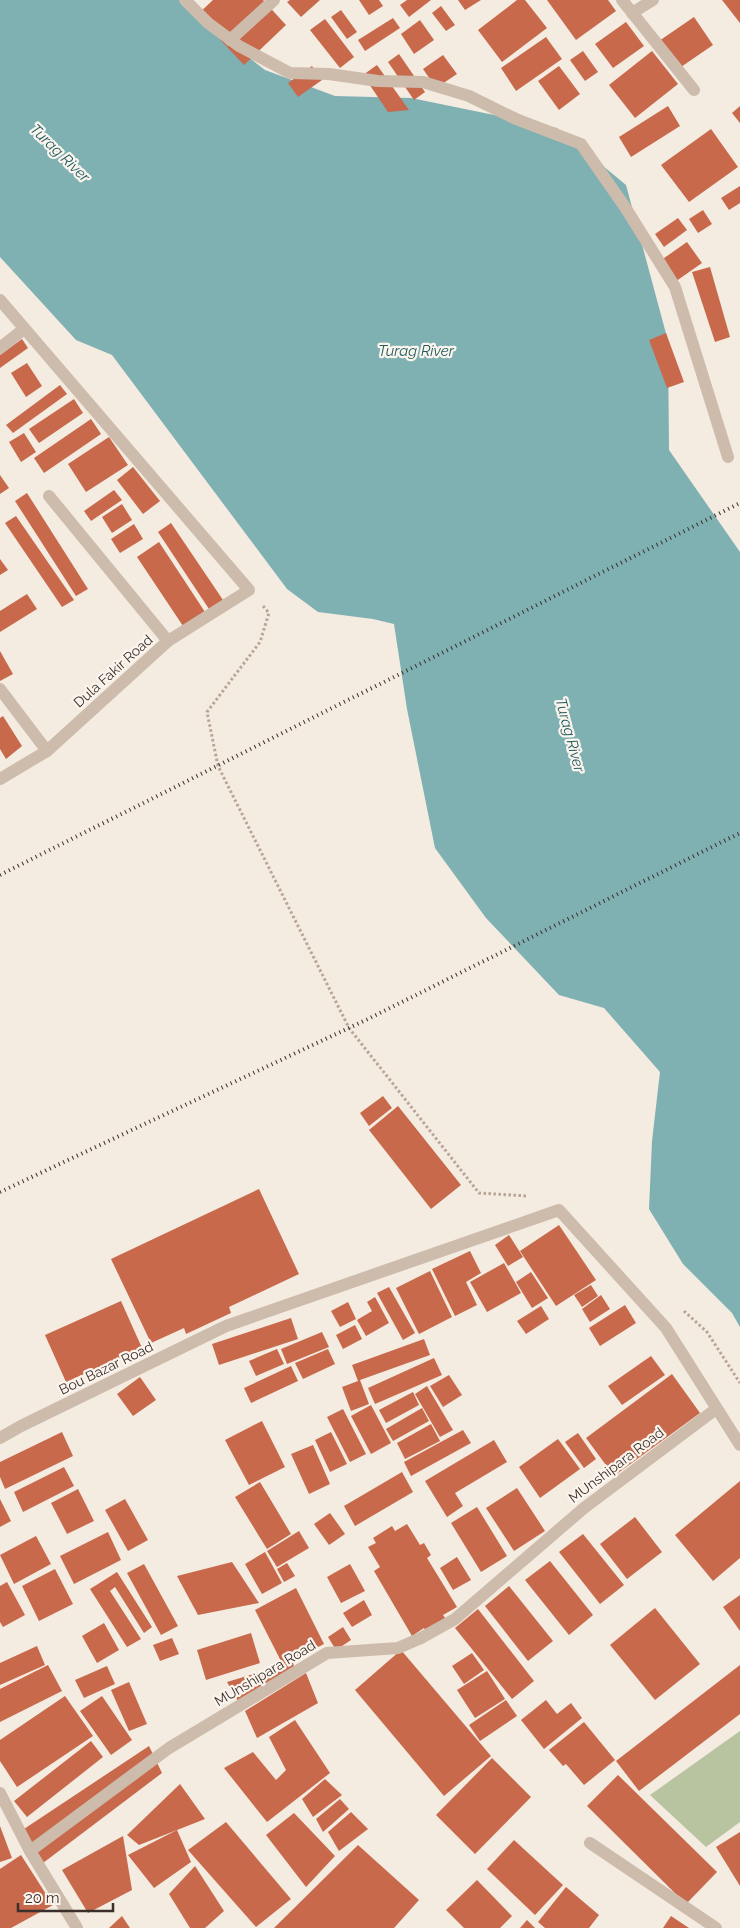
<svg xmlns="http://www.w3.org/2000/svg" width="740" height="1928" font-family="Raleway,sans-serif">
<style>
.green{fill:#b8c4a0}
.water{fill:#7fb0b2}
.building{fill:#c8694b}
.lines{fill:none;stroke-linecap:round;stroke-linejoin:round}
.path{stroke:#b9a596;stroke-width:3;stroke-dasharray:2.5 2.5;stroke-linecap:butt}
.minor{stroke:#cdbbac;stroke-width:12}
.rail{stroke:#3b302b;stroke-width:4;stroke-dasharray:1 4;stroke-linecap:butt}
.labels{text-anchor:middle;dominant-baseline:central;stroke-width:4.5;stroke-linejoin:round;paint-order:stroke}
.street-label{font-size:14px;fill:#3b302b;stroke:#fbf5ee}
.water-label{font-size:15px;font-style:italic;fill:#1f5a5e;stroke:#fbf5ee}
</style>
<rect width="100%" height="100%" fill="#f4ebe1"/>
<path class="green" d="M740,1731v91l-34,25 -56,-52z"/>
<path class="water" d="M0,0h181l8,11 76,59 70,26 76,2 146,30 69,57 42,156 1,109 71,102v775l-8,-14 -49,-49 -34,-55 3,-68 8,-69 -56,-64 -45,-13 -73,-77 -51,-70 -28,-139 -13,-85 -21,-5 -55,-7 -31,-23 -175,-234 -36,-15 -76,-83z"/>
<g class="building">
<path d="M213,0h50l23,25 -42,40 -47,-50z"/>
<path d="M290,0h30l-19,17 -14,-15z"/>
<path d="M359,0h20l4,6 -14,9z"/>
<path d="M407,0h24l-22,17 -9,-12z"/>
<path d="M458,0h23l-16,10z"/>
<path d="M517,0h8l22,28 -45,34 -24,-32z"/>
<path d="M547,0h61l8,11 -40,29z"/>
<path d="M722,0h18v23z"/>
<path d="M441,6l14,19 -9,6 -14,-18z"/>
<path d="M341,10l16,22 -10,7 -16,-22z"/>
<path d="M694,17l19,28 -35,24 -19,-28z"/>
<path d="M393,18l7,10 -35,23 -7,-11z"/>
<path d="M325,19l29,38 -14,11 -30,-38z"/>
<path d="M420,20l14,20 -20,14 -13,-20z"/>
<path d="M626,22l18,24 -31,22 -18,-24z"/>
<path d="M546,37l16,22 -46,32 -15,-23z"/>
<path d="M583,51l15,21 -13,9 -15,-21z"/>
<path d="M652,51l26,33 -43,34 -26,-33z"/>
<path d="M399,54l26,38 -11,8 -26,-38z"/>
<path d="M443,55l14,19 -21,14 -13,-19z"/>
<path d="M377,65l32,45 -21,2 -25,-37z"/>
<path d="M312,66l10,14 -24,17 -10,-14z"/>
<path d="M559,66l21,28 -21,16 -21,-29z"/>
<path d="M668,106l12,20 -49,31 -12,-20z"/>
<path d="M740,106v17l-8,-10z"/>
<path d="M711,129l27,38 -49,35 -28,-37z"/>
<path d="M740,186v17l-11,7 -8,-12z"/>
<path d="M703,210l9,14 -14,9 -9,-14z"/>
<path d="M678,218l9,12 -23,17 -9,-13z"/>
<path d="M687,242l15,21 -30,21 -15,-21z"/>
<path d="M710,267l20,70 -15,5 -23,-70z"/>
<path d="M666,333l18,49 -17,6 -18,-48z"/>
<path d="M22,339l6,9 -28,20v-13z"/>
<path d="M27,363l15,23 -16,11 -15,-24z"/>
<path d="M60,385l7,9 -54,39 -7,-8z"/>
<path d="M74,399l9,14 -44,30 -10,-14z"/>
<path d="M91,419l10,15 -57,39 -10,-15z"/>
<path d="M24,433l12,19 -15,10 -12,-20z"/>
<path d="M109,437l19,28 -42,27 -18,-28z"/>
<path d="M133,467l27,34 -17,13 -26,-34z"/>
<path d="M0,475l9,13 -9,6z"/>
<path d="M114,490l8,10 -31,21 -7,-10z"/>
<path d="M27,493l61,96 -12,7 -61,-95z"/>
<path d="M122,504l10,16 -20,13 -10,-16z"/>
<path d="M16,516l58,84 -12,7 -57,-84z"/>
<path d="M171,523l52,77 -14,9 -51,-77z"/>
<path d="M134,524l9,15 -23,14 -9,-14z"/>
<path d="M159,542l46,70 -22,14 -46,-69z"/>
<path d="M0,559l8,11 -8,5z"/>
<path d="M27,594l10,15 -37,23v-21z"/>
<path d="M0,651l13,23 -13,7z"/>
<path d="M3,716l19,30 -16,13 -6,-10v-31z"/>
<path d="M383,1096l9,12 -23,18 -9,-13z"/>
<path d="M398,1106l63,79 -30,24 -62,-79z"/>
<path d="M259,1189l40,85 -70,33 2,6 -45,21 -2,-6 -33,15 -40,-84z"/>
<path d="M559,1225l37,55 -40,26 -36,-55z"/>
<path d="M509,1235l14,22 -15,9 -13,-21z"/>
<path d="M470,1251l11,22 -15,9 11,23 -22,11 -23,-47z"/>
<path d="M504,1263l17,30 -34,19 -17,-30z"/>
<path d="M430,1271l22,46 -33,17 -23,-46z"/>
<path d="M531,1272l17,26 -16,10 -16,-26z"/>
<path d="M591,1285l7,11 -16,11 -8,-12z"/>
<path d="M389,1287l26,46 -12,7 -26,-47z"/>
<path d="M601,1295l9,14 -20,13 -8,-13z"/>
<path d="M375,1297l14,26 -23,13 -9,-16 15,-9 -5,-9z"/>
<path d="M121,1301l21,47 -76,34 -21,-47z"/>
<path d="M348,1302l8,17 -16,8 -9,-16z"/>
<path d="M625,1305l11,18 -36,23 -11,-18z"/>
<path d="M541,1306l8,13 -23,15 -9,-13z"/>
<path d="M291,1318l7,21 -79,26 -7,-21z"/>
<path d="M355,1325l7,14 -19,10 -7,-14z"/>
<path d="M322,1332l7,15 -42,17 -6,-15z"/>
<path d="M424,1339l6,16 -70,25 9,24 -18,7 -9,-24 16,-6 -6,-16z"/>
<path d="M277,1349l7,15 -28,12 -7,-15z"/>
<path d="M328,1349l7,15 -32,15 -8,-16z"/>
<path d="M651,1356l14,19 -43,30 -14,-19z"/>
<path d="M434,1358l8,17 -67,29 -7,-16z"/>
<path d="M291,1366l7,15 -47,22 -7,-15z"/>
<path d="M672,1374l28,39 -86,63 -28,-38z"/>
<path d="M449,1375l13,20 -19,12 -13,-21z"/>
<path d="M140,1377l16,23 -23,16 -16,-22z"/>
<path d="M427,1386l26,44 -13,7 -25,-43z"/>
<path d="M413,1392l6,13 -33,18 -7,-13z"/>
<path d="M371,1405l20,38 -20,11 -20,-38z"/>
<path d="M422,1408l7,13 -36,20 -7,-12z"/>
<path d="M343,1409l23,45 -16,8 -23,-45z"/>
<path d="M262,1421l23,46 -36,18 -24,-45z"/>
<path d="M431,1424l9,17 -35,18 -8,-16z"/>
<path d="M463,1430l8,13 -60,33 -7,-14z"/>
<path d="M62,1432l11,24 -68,33 -5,-12v-15z"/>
<path d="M331,1432l16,32 -17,8 -15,-32z"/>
<path d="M578,1433l18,26 -12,9 -19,-26z"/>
<path d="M558,1439l22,30 -40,29 -21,-31z"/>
<path d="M494,1440l13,22 -52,31 8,13 -16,11 -22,-36z"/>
<path d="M313,1445l17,39 -21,10 -18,-40z"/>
<path d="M64,1467l10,19 -51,26 -9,-20z"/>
<path d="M402,1472l11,20 -58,34 -11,-20z"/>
<path d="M740,1481v77l-27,23 -38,-46z"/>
<path d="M260,1482l31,52 -24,15 -32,-52z"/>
<path d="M517,1488l28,43 -31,20 -28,-43z"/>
<path d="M78,1489l16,32 -27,13 -16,-31z"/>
<path d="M0,1499l11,22 -11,6z"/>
<path d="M125,1499l23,41 -20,11 -23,-41z"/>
<path d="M477,1507l30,49 -26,16 -30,-49z"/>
<path d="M330,1513l15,21 -16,11 -15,-21z"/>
<path d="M635,1517l27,35 -35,27 -27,-35z"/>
<path d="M407,1524l13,21 4,-2 7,12 -4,3 30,49 -14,8 4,6 -20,12 -3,-5 -12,8 -38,-65 6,-4 -12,-20 8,-4 -3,-5 19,-12 3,5z"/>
<path d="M299,1531l10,17 -32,19 -10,-16z"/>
<path d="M108,1532l13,28 -47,24 -14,-28z"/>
<path d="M583,1534l41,51 -24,19 -41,-52z"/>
<path d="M36,1536l15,28 -37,20 -14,-29z"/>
<path d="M265,1552l17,31 -20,11 -17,-30z"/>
<path d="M457,1557l14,23 -18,10 -13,-22z"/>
<path d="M550,1561l43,54 -24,20 -44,-55z"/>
<path d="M232,1562l27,41 -61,12 -21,-39z"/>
<path d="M287,1563l8,13 -11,6 -7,-13z"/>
<path d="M144,1564l34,62 -17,9 -34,-62z"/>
<path d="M350,1564l15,27 -24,12 -14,-26z"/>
<path d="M55,1569l18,35 -34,17 -17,-35z"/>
<path d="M117,1572l35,55 -8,6 -29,-46 -5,4 31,48 -14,8 -37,-58z"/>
<path d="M7,1582l18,33 -22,12 -3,-5v-36z"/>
<path d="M509,1586l44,55 -25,20 -43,-55z"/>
<path d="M296,1588l28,56 -41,21 -28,-55z"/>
<path d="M740,1595v36l-17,-24z"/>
<path d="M364,1600l8,15 -20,12 -9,-14z"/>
<path d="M655,1608l45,56 -45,36 -45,-55z"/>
<path d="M478,1609l56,72 -22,18 -57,-71z"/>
<path d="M104,1623l15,27 -22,13 -15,-27z"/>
<path d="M343,1627l8,13 -15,10 -8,-13z"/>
<path d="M251,1633l9,30 -54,17 -9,-30z"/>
<path d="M172,1638l7,16 -19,7 -7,-16z"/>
<path d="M37,1646l8,19 -45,20v-22z"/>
<path d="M401,1650l90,106 -47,40 -89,-106z"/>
<path d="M472,1653l12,17 -20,14 -12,-18z"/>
<path d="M293,1662l2,10 -57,29 -11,-19z"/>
<path d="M48,1665l14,26 -62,31v-33z"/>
<path d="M740,1665v49l-101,77 -23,-30z"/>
<path d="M107,1666l8,18 -31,14 -9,-18z"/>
<path d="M487,1671l18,28 -30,19 -18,-28z"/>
<path d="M306,1673l12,30 -61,35 -12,-27z"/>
<path d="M129,1682l18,42 -18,7 -18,-41z"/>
<path d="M65,1696l28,40 -76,51 -17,-26v-21z"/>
<path d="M102,1696l30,44 -21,15 -31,-44z"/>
<path d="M506,1700l11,16 -37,25 -11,-16z"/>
<path d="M546,1700l11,14 14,-11 11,15 -38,31 -23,-29z"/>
<path d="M295,1720l35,53 -63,49 -43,-54 29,-16 23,28 10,-10 -17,-33z"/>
<path d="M584,1722l31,38 -31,25 -18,-21 -3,2 -14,-16z"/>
<path d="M91,1741l12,16 -76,60 -13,-16z"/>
<path d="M149,1746l13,27 -119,90 -19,-34z"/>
<path d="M492,1758l39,39 -56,57 -39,-39z"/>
<path d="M618,1775l99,97 -31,32 -99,-98z"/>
<path d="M325,1779l17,16 -29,22 -11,-18z"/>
<path d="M180,1784l25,35 -66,26 -12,-10z"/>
<path d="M340,1799l9,10 -26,23 -7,-13z"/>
<path d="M351,1812l17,17 -29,22 -11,-19z"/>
<path d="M294,1813l41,43 -29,31 -40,-52z"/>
<path d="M226,1822l65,77 -35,28 -68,-77z"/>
<path d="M0,1826l12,32 -12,4z"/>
<path d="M177,1830l14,32 -37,26 -26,-33z"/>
<path d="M740,1832v54l-24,-39z"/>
<path d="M123,1836l9,54 -44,23 -26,-43z"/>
<path d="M514,1840l49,45 -28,30 -48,-46z"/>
<path d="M358,1845l61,55 -25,28h-120z"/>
<path d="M21,1855l32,50 -42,23h-11v-59z"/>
<path d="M195,1866l29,45 -19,17h-15l-21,-34z"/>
<path d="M477,1880l35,36 -12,12h-36l-18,-18z"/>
<path d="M566,1887l33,28 -10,13h-44l-7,-6z"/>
<path d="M122,1916l8,12h-21z"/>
<path d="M671,1916l18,12h-26z"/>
<path d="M527,1920l8,8h-15z"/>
</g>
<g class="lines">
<g class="path">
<path d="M263,606l6,7 -9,29 -53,70 11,54 131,262 130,165 48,3"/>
<path d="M684,1311l23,21 33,51"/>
</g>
<g class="minor">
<path d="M185,0l23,23 31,23 51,27 39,1 49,7 45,1 46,14 47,23 65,25 44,63 50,80 53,170"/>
<path d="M622,0l72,90"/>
<path d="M632,13l21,-13"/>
<path d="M230,40l44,-40"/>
<path d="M0,300l249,290 -81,51 -121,110 -47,28"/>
<path d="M0,348l24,-19"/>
<path d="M49,496l119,145"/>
<path d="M0,689l47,62"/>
<path d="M0,1438l21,-12 205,-100 333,-116 107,118 74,117"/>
<path d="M0,1793l30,58 47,77"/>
<path d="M590,1843l126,85"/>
<path d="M30,1851l139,-103 158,-95 71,-5 23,-10 34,-19 129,-111 132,-99"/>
</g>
<g class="rail">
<path d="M0,875l740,-372"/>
<path d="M0,1192l368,-173 372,-186"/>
</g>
</g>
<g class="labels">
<g class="street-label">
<text transform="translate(113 671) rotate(-42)">Dula Fakir Road</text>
<text transform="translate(106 1368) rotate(-26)">Bou Bazar Road</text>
<text transform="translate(616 1465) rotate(-37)">MUnshipara Road</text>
<text transform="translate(265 1673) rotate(-31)">MUnshipara Road</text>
</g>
<g class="water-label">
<text transform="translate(60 153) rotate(44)">Turag River</text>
<text x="416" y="351">Turag River</text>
<text transform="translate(570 735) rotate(75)">Turag River</text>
</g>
</g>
<path d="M18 1903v8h95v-8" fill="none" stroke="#3b302b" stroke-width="2.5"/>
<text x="25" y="1903" font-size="15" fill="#3b302b" stroke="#fbf5ee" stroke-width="4" paint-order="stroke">20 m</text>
</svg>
